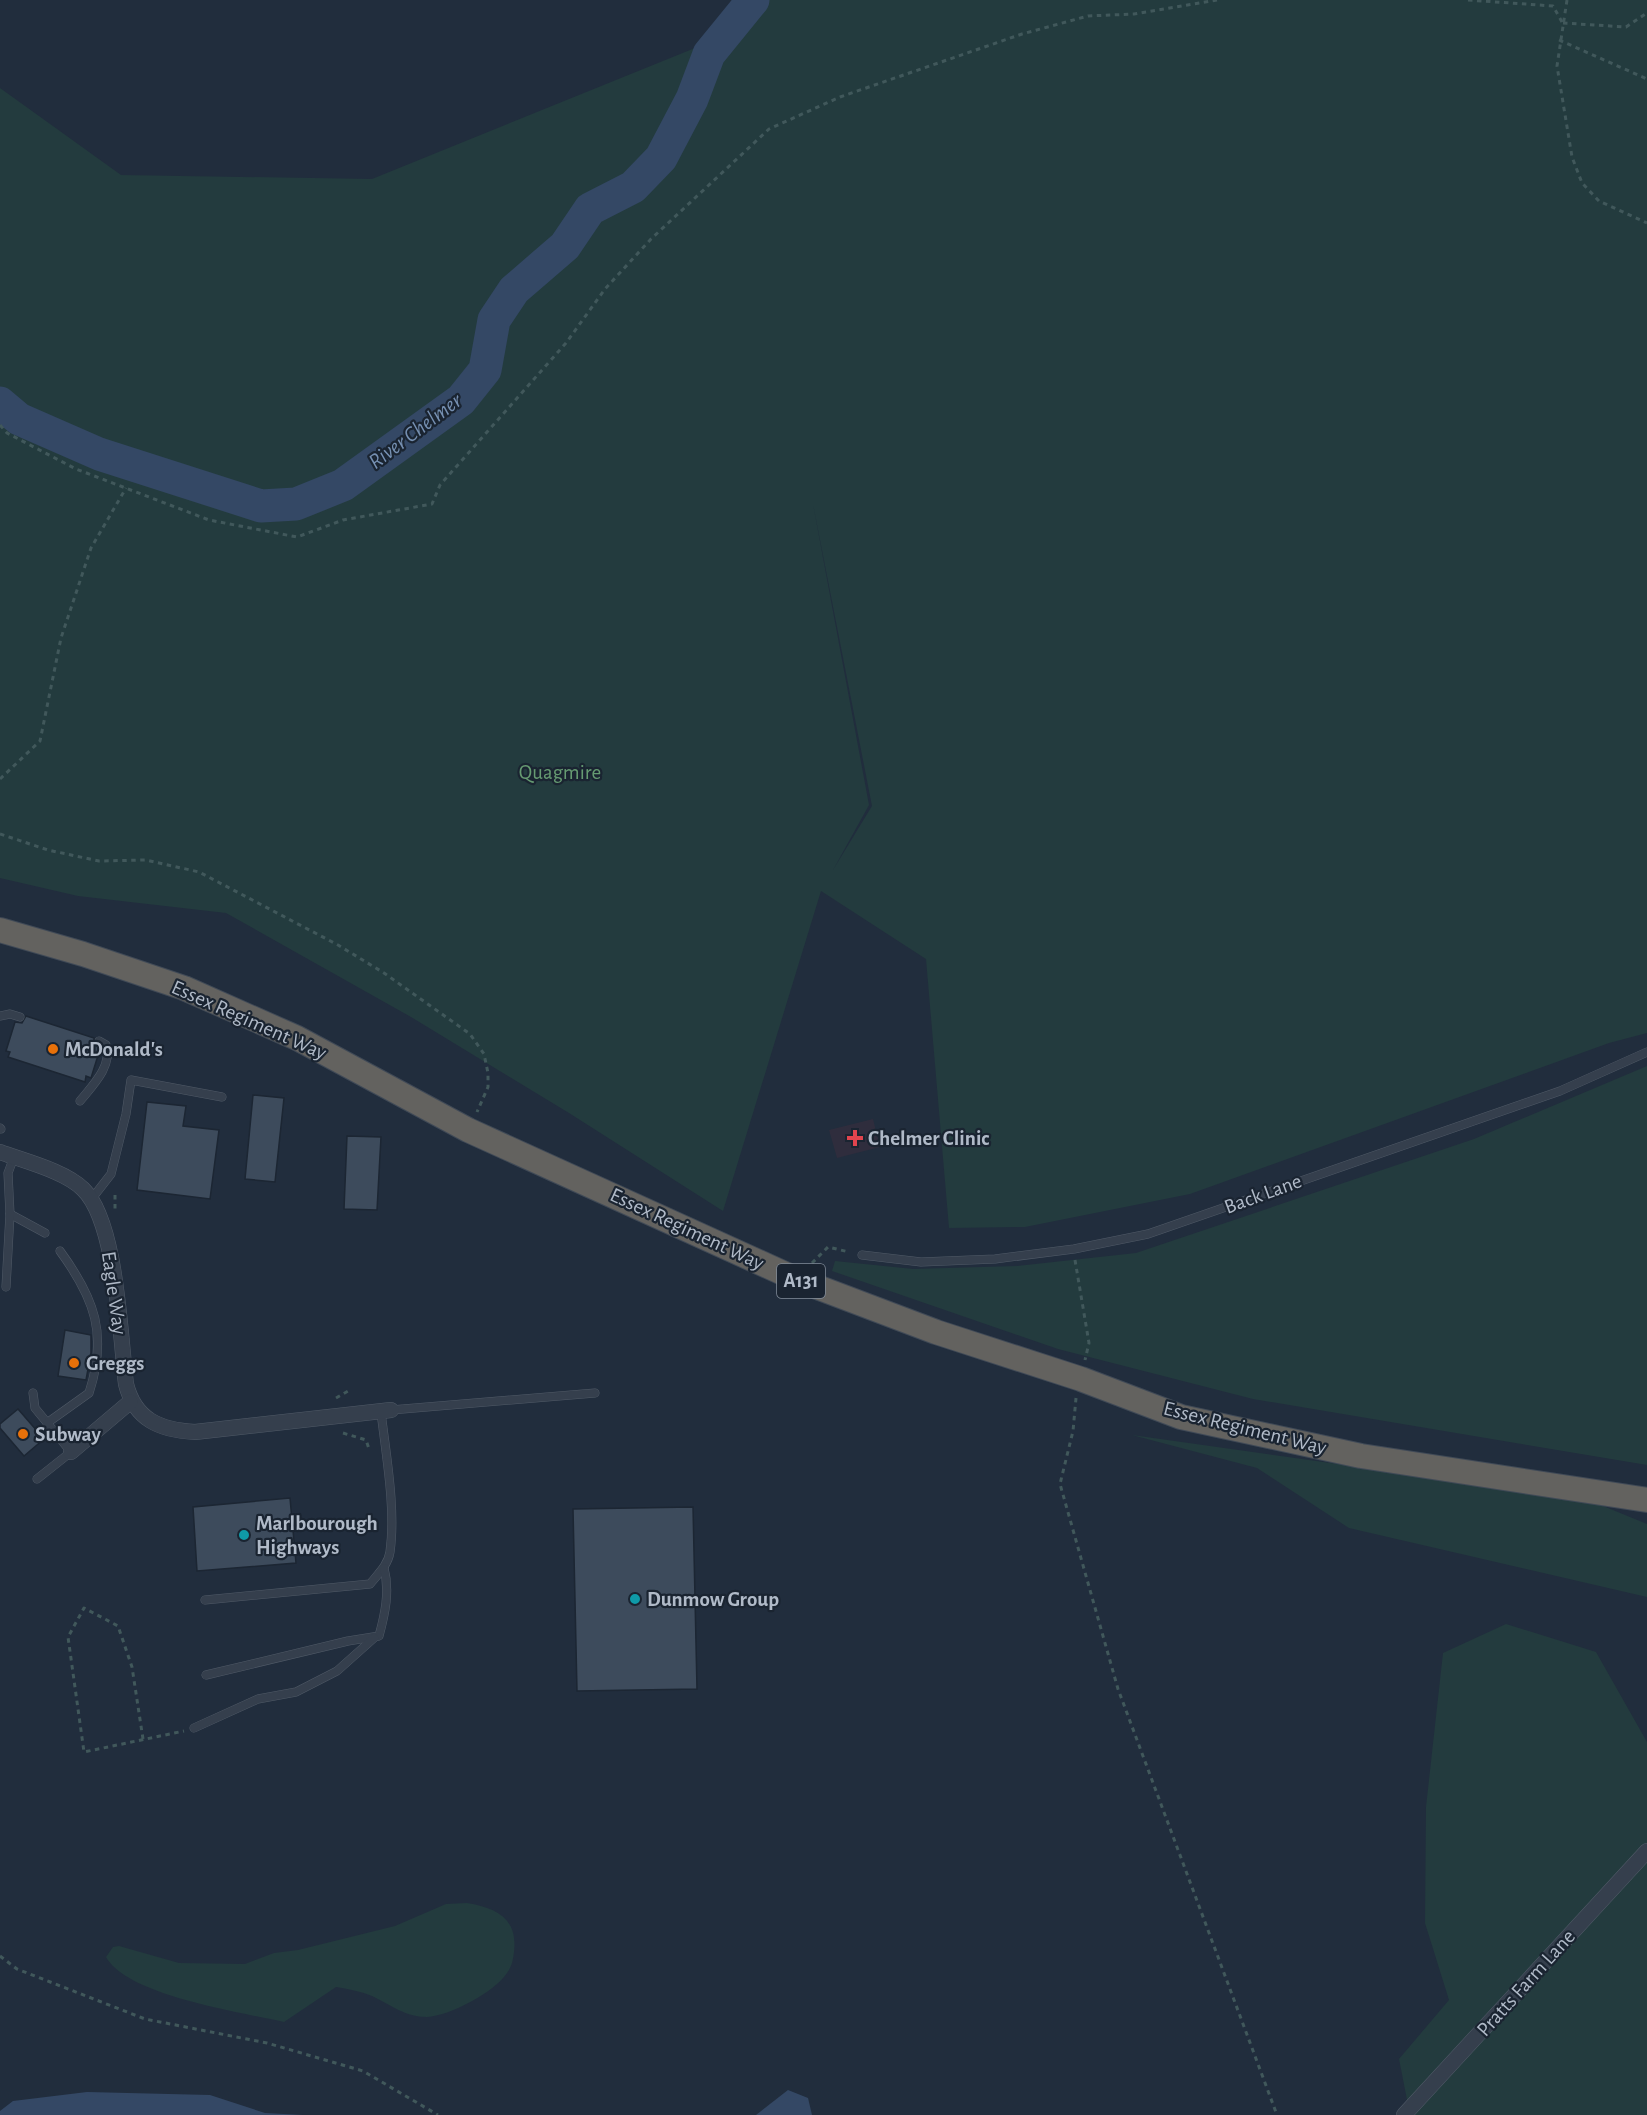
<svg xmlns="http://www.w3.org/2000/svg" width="1647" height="2115" font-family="'Alegreya Sans',sans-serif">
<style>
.medical{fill:#2f2d3d}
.green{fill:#233b3e;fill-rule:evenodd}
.water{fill:#344865}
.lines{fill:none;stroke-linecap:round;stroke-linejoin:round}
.river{stroke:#344865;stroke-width:33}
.building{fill:#3d4b5c;stroke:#1c2633;stroke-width:1.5}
.service-casing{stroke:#505a67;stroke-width:9}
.minor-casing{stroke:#505a67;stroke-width:16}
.trunk-casing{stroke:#404a57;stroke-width:26}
.path{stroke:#41585b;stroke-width:3;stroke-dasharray:4.5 4.5;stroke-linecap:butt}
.service{stroke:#353f4d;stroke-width:8}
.minor{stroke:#353f4d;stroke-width:15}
.trunk{stroke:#63625f;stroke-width:24}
.food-dot{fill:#e8710a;stroke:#1a2431;stroke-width:2}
.health-dot{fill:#e0444e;stroke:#1a2431;stroke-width:2}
.culture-dot{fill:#0f9aa8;stroke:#1a2431;stroke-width:2}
.labels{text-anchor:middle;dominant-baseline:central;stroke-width:4.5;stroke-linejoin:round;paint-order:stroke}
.shield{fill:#1a2431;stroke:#838d9b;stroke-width:1.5}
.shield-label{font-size:20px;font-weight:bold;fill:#b0bac8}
.park-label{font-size:21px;fill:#669b72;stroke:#1a2431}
.street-label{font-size:21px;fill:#b0bac8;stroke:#1a2431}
.poi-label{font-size:21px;font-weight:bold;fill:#b0bac8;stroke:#1a2431;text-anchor:start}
.water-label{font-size:22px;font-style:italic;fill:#7690b2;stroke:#1a2431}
</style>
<rect width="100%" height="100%" fill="#212d3d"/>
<path class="medical" d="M873,1119l7,28 -43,11 -8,-28z"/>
<g class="green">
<path d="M742,0h905v1033l-38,10 -419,151 -165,33 -76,1 -23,-269 -105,-68 -98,320 -154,-98 -158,-96 -185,-104 -148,-17 -78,-18v-790l121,87 251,4 323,-131zM813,504l59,302 -39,64 36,-65z"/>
<path d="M1647,1066v399l-394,-66 -195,-50 -226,-78 3,-10 78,8 104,-3 119,-13 338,-114z"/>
<path d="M1132,1435l454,64 61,25v73l-298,-69 -92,-60z"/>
<path d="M1506,1624l90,28 51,90v373h-237l-11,-56 50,-59 -24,-77 1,-116 17,-154z"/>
<path d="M467,1903c29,5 51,15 47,49 -1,8 -2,14 -7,21 -12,19 -58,43 -80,44 -22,0 -36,-12 -55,-21 -12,-5 -24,-7 -36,-9l-52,35c-43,-10 -156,-26 -178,-65l7,-10 6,-1 60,17 66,1 29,-11 24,-3 97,-24 51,-22z"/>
</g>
<g class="water">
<path d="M788,2090l20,8 4,17h-56z"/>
<path d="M87,2092l123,3 55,18 38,2h-303v-4l13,-10z"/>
</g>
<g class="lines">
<path class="river" d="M0,403l19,16 80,35 162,52 35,-2 47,-19 118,-85 24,-30 9,-50 20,-30 51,-44 25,-37 43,-22 28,-29 31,-59 17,-45 44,-54"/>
</g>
<g class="building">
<path d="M26,1016l68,22v5l6,6 -9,29 -5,-2 -1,6 -77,-25 2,-5 -4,-1 9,-29 7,1z"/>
<path d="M253,1095l31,3 -9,84 -30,-3z"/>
<path d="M147,1102l39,4 -3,20 36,4 -9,69 -73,-9z"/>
<path d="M347,1136l34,1 -4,73 -33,-1z"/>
<path d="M65,1330l26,5v18l-5,27 -28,-4z"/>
<path d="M18,1409l26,30 -20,17 -24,-28v-4z"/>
<path d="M290,1498l6,65 -99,8 -4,-64z"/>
<path d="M693,1507l4,182 -120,2 -4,-182z"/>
</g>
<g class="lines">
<g class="service-casing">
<g id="service">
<path d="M0,1016l10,-2 10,3"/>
<path d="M80,1101c12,-15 33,-35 26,-56l-7,-4"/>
<path d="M0,1128l1,1"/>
<path d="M90,1201l21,-27 15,-60 5,-34 91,17"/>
<path d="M10,1214l35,19"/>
<path d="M862,1255l59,7 74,-3 79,-10 74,-15 412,-143 87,-39"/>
<path d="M6,1287l4,-73 -2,-41 6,-16"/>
<path d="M33,1393l2,15 36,44 -34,27"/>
<path d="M391,1410l204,-17"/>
<path d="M47,1423l42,-30c19,-58 6,-94 -29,-142"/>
<path d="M205,1600l165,-16c8,-10 18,-19 20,-32 6,-43 -4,-97 -9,-140"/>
<path d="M206,1675l142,-34 31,-5c6,-22 11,-45 5,-68"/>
<path d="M194,1728l64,-29 38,-7 41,-21 37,-33"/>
</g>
</g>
<g class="minor-casing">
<g id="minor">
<path d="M0,1152c24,9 65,19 83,37 34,33 37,147 43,195 9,36 34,46 69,48l196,-22"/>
<path d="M71,1452l59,-50"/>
<path d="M1404,2115l243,-264"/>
</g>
</g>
<g class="trunk-casing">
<path id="trunk" d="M0,930l83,24 101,34 113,50 171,92 328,149 140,53 145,47 100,38 180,39 286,44"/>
</g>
<g class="path">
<path d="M1468,0l85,6 9,16"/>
<path d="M1567,0l-10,66 15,91 10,26 17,18 48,22"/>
<path d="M1563,23l63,4 21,-14"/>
<path d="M1559,40l88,39"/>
<path d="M0,425l7,8 69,36 133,51 88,17 46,-17 89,-16 8,-19 126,-142 39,-54 46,-50 118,-110 71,-32 182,-63 66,-18 46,-2 83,-14"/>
<path d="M0,779l40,-38 21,-103 30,-90 35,-60"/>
<path d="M0,834l48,16 51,11 47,-1 53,12 139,73 46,28 86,61 14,20 4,19v14l-11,25"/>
<path d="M115,1195v14"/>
<path d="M1075,1260l14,83 -4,17"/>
<path d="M812,1263l16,-16 21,5"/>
<path d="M336,1398l14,-8"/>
<path d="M1076,1398l-3,33 -13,53 58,205 159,426"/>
<path d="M343,1433l23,7 3,9"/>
<path d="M143,1739l-11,-72 -14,-41 -34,-18 -16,29 16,115 100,-21"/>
<path d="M0,1956l17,13 128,50 122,24 96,28 75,44"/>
</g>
<use href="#service" class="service"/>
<use href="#minor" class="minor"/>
<use href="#trunk" class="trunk"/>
</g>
<g class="food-dot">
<circle cx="53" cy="1049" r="6"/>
<circle cx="74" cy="1363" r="6"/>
<circle cx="23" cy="1434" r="6"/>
</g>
<path class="health-dot" d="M852 1129h6v6h6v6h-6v6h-6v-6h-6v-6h6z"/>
<g class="culture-dot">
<circle cx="244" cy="1535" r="6"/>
<circle cx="635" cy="1599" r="6"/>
</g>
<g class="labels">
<rect class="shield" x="777" y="1264" width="48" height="34" rx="4.5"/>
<g class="shield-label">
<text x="801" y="1281">A131</text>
</g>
<g class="park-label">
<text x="560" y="772">Quagmire</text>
</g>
<g class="street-label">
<text transform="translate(249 1020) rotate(24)">Essex Regiment Way</text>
<text transform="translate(1263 1194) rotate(-20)">Back Lane</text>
<text transform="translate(687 1229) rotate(25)">Essex Regiment Way</text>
<text transform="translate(114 1293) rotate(82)">Eagle Way</text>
<text transform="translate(1245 1428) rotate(14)">Essex Regiment Way</text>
<text transform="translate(1526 1983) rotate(-48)">Pratts Farm Lane</text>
</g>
<g class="poi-label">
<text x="65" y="1049">McDonald's</text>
<text x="868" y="1138">Chelmer Clinic</text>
<text x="86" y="1363">Greggs</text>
<text x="35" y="1434">Subway</text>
<text x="256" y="1523">Marlbourough<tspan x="256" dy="24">Highways</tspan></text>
<text x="647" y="1599">Dunmow Group</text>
</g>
<g class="water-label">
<text transform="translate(415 431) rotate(-37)">River Chelmer</text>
</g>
</g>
</svg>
